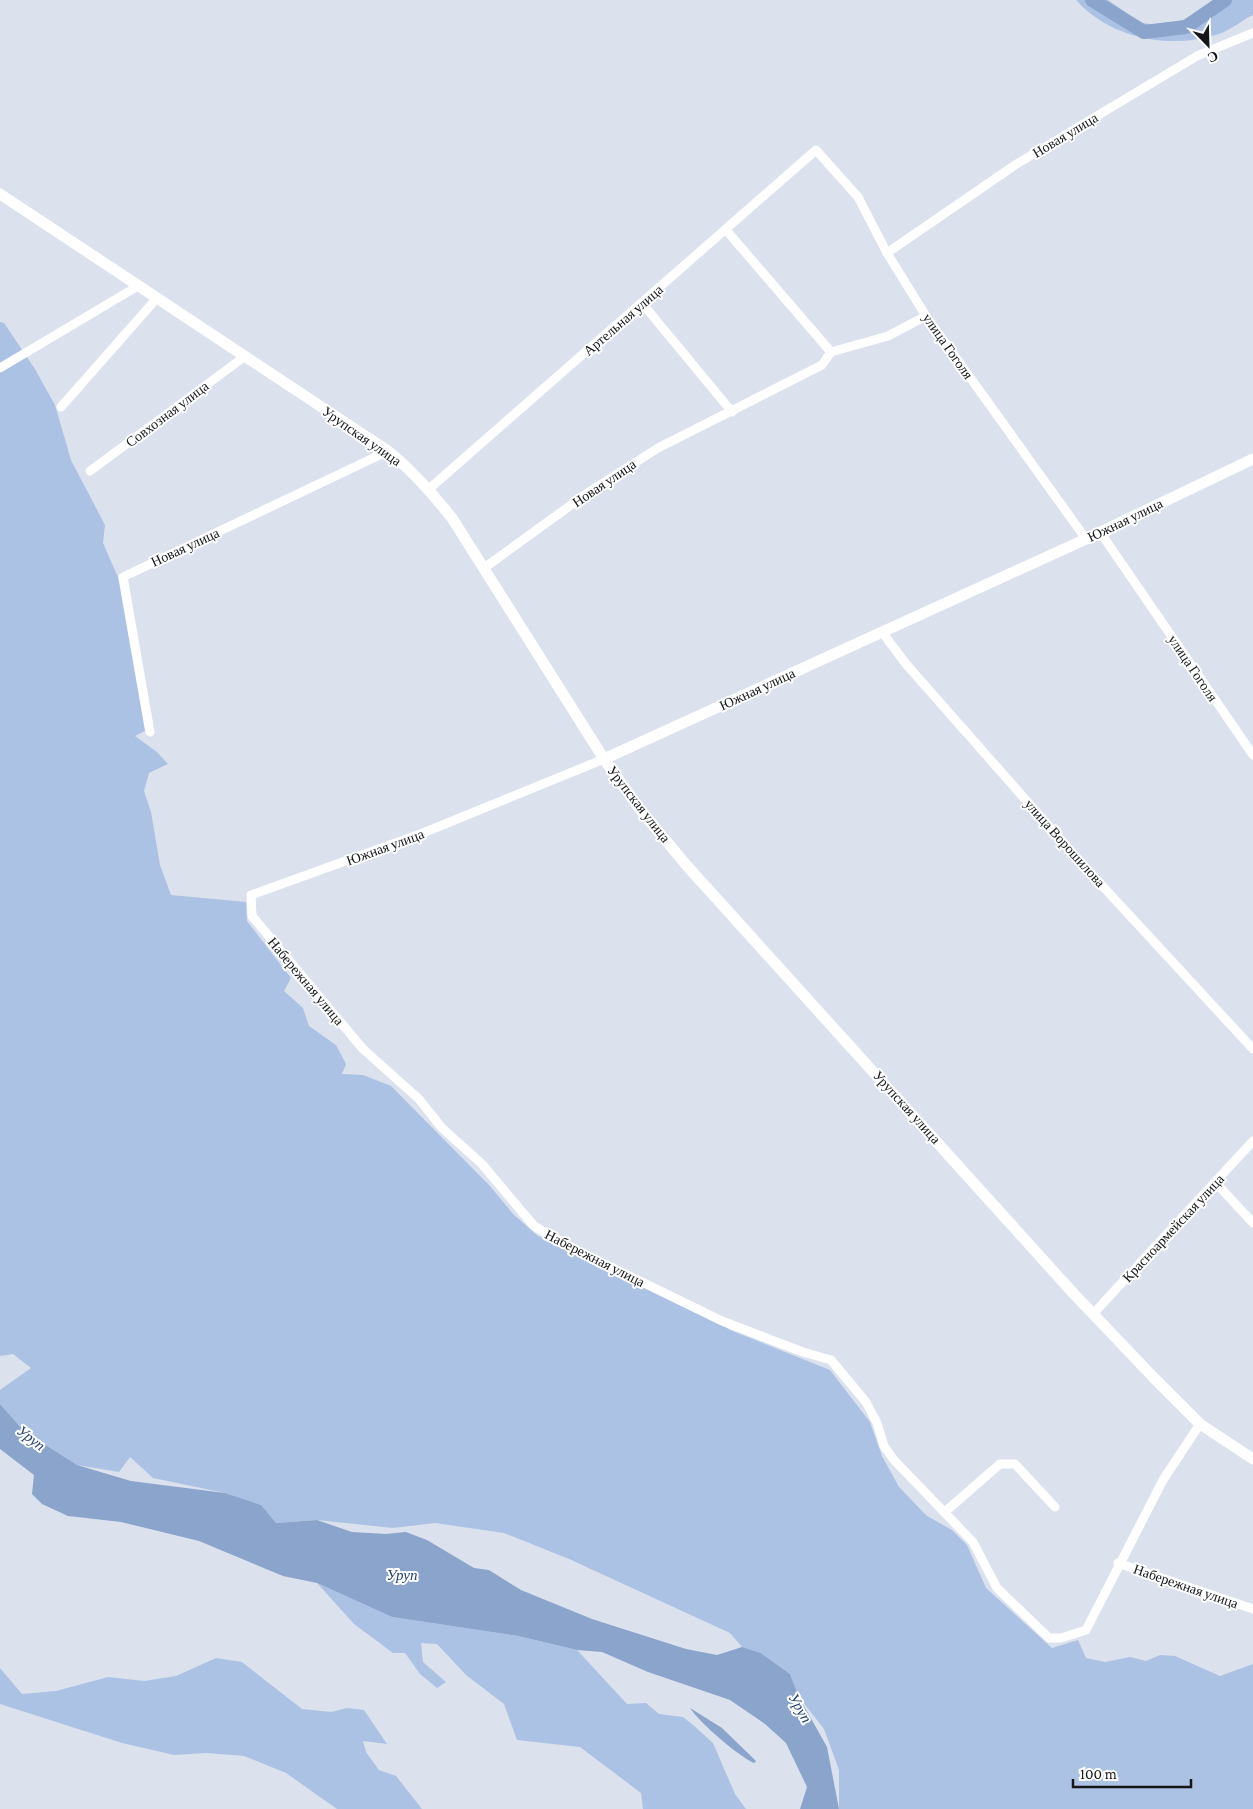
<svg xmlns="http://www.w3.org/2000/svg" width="1253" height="1809" font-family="'Crimson Pro',serif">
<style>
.green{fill:#acc2e4}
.water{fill:#8ba4cc}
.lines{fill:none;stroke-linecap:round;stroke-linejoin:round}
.river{stroke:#8ba4cc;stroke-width:14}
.minor{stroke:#fff;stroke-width:9}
.tertiary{stroke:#fff;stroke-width:11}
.labels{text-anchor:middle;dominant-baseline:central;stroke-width:4;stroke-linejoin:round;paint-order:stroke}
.street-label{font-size:14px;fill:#14161a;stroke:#fff}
.water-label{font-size:15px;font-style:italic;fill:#214274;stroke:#fff}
</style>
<rect width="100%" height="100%" fill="#dbe2ed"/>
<g class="green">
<path d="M1076,0h32l33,23 18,2 24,-5 34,-20h36v15c-11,5 -22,15 -34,19 -49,16 -108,5 -143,-34z"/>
<path d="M0,322l4,1 31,46 20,36 16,55 34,65 -2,18 15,34 27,154 -10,5 22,16 11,12 -19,9 -5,18 7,21 9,53 11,30 75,7 1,19 44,57 -7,13 19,17 6,18 27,19 10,19 -4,10 21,1 28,11 99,100 23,28 25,22 156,71 36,23 100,40 40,52 12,34 17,31 28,29 25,14 15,15 19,43 66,60 26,-8 8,18 19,4 25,-5 16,4 14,-6 15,1 45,20 33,-12v145h-414v-39l-15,-41 -25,-32 -9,-23 -29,-21 -19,-6 -12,-14 -161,-74 -65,-26 -69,-10 -42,5 -76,-8 -41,3 -16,-18 -35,-12 -72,-15 -23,-21 -11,15 -42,-7 -53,-34 -24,-27v-14l31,-22 -18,-14 -13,2z"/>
<path d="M317,1583l75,34 126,19 59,14 50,54 19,-1 13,11 24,3 10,8 20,18 22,51 11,15h-103l-2,-16 -61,-46 -63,-7 -13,-36 -38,-29 -29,-31 -16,-1 2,19 23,20 -9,6 -17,-14 -15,-21h-12l-39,-29z"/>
<path d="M216,1658l26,4 60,47 29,3 16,-4 17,2 23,34 -24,-3 3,11 13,18 17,6 26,33h-85l-51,-36 -42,-17 -37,-3 -33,2 -52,-12 -122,-39v-36l22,26 34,-3 52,-14 36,4 32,-5z"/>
</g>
<g class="water">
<path d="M0,1404l24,27 53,34 54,16 94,12 36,12 15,18 41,-3 35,12 34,2 20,-2 21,8 47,28 15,2 32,20 71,29 94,30 31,6 25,-8 19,6 29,21 9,23 28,50 12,62h-39l7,-22 -21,-44 -21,-19 -35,-24 -82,-28 -46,-20 -25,-2 -59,-14 -126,-19 -75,-34 -34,-7 -84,-35 -78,-19 -53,-6 -26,-12 -10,-10 2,-19 -34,-26z"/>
<path d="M690,1708l32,20 34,33 -2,2c-16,-7 -54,-40 -64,-55z"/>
</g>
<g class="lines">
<path class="river" d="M1092,0l52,32 42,-5 39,-27"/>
<g class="minor">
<path d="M726,230l105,122"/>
<path d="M887,253l128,-88 182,-109 56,-23"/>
<path d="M642,303l90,109"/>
<path d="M0,368l138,-82"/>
<path d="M61,407l96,-109"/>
<path d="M90,471l154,-114"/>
<path d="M429,489l387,-339 42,47 29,56 39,63 160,223"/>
<path d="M1100,532l153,223"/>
<path d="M484,568l105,-76 69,-44 164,-83 9,-13 57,-16 38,-20"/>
<path d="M882,632l24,32 178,202 169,183"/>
<path d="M150,732l-27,-155 265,-126"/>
<path d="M604,759l-181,74 -172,62 1,21 111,133 56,50 23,29 40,36 52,62 36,21 152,74 81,31 28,8 35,42 11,21 7,23 10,14 79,82 24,46 52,50h12l25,-8 77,-150 37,-56"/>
<path d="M1216,1183l37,40"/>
<path d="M1093,1314l160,-173"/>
<path d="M946,1511l54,-47h15l40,43"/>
<path d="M1118,1563l135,46"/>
</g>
<g class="tertiary">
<path d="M0,194l388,257c25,20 44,42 64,67l152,241 38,53 46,55 386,427 80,84 46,46 53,35"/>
<path d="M604,759l482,-220 167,-80"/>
</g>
</g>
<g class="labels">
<g class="street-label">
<text transform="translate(1065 135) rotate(-31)">Новая улица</text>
<text transform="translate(623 320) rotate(-41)">Артельная улица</text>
<text transform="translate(948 346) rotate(55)">улица Гоголя</text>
<text transform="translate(167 414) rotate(-37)">Совхозная улица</text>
<text transform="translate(362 436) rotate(35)">Урупская улица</text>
<text transform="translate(604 483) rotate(-34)">Новая улица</text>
<text transform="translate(1125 520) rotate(-26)">Южная улица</text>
<text transform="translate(185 547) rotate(-25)">Новая улица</text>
<text transform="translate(1193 668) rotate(56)">улица Гоголя</text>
<text transform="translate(757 689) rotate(-25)">Южная улица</text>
<text transform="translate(639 804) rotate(52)">Урупская улица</text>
<text transform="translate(1065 843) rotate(48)">улица Ворошилова</text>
<text transform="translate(385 847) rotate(-20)">Южная улица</text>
<text transform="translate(306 981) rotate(50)">Набережная улица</text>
<text transform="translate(907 1107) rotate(48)">Урупская улица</text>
<text transform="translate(1173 1228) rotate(-47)">Красноармейская улица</text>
<text transform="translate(595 1258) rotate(27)">Набережная улица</text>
<text transform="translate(1186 1586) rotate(19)">Набережная улица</text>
</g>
<g class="water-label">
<text transform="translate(31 1438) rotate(38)">Уруп</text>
<text x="402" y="1575">Уруп</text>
<text transform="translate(800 1708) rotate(60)">Уруп</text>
</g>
</g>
<g transform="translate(1208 45) rotate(157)" stroke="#ffffff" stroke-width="4" paint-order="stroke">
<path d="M0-4L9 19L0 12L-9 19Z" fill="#14161a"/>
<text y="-8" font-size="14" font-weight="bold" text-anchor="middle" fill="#14161a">С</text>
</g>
<path d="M1073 1779v8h118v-8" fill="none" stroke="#14161a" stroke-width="2.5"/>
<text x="1080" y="1779" font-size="15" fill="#14161a" stroke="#ffffff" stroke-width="4" paint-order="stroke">100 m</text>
</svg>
